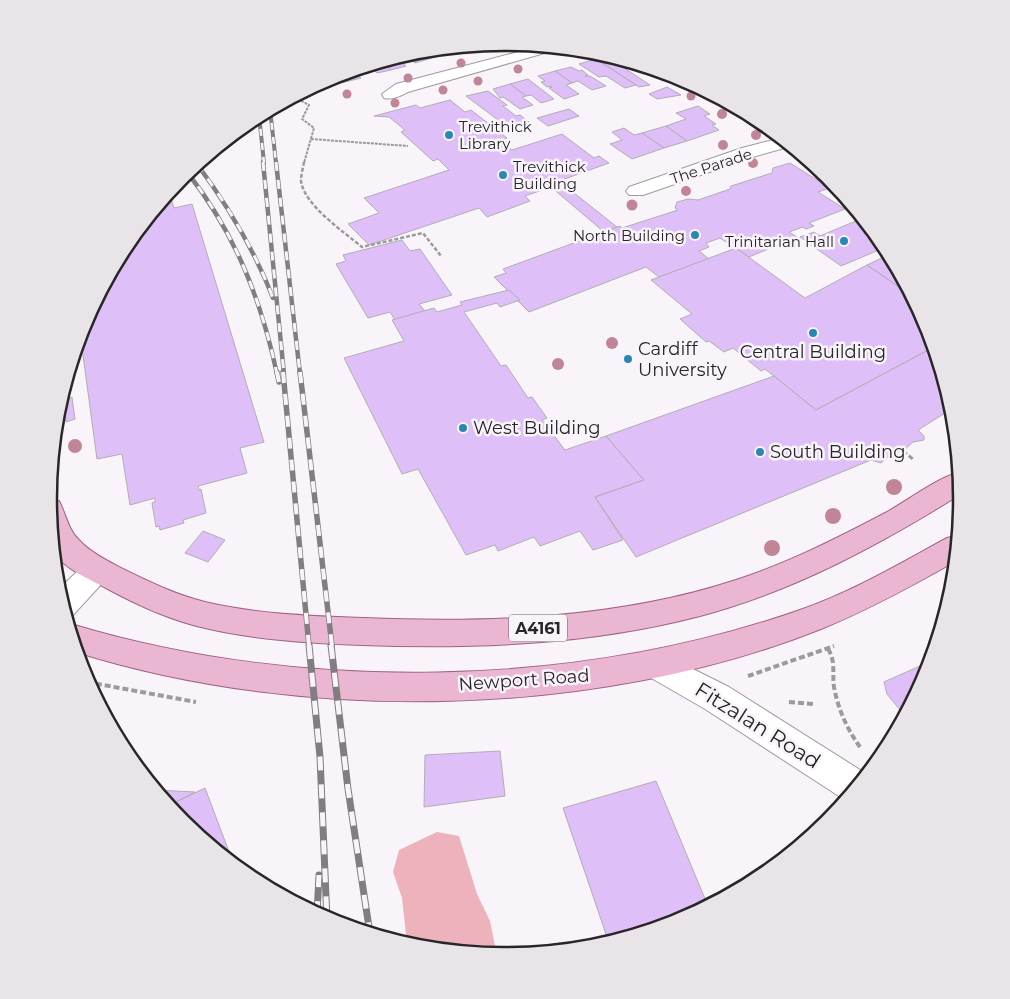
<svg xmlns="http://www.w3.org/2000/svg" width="1010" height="999" font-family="Montserrat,sans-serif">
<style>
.green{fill:#edb2bb}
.building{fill:#dfbff8;stroke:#b1aeb3}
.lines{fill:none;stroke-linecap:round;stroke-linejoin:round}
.minor-casing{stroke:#9f9a9f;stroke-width:2}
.major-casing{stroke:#9e6482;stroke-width:2}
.path-far3{stroke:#9d999d;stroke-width:2;stroke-dasharray:3 1;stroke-linecap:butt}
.path-far2{stroke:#9d999d;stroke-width:2.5;stroke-dasharray:4 2;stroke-linecap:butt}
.path-far1{stroke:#9d999d;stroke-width:3;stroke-dasharray:5 2.5;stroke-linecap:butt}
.path{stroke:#9d999d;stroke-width:4;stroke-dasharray:6 3;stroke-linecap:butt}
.minor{fill:#fff;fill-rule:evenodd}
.major{fill:#ebb6d1;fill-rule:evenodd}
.rail-far3-casing{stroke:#817e81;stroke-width:4}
.rail-far2-casing{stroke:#817e81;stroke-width:4.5}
.rail-far1-casing{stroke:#817e81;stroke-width:5.5}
.rail-casing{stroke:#817e81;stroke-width:7}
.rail-far3{stroke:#f9f4f9;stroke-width:2.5;stroke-dasharray:7;stroke-linecap:butt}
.rail-far2{stroke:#f9f4f9;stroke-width:3;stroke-dasharray:9;stroke-linecap:butt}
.rail-far1{stroke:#f9f4f9;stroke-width:4;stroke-dasharray:11;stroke-linecap:butt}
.rail{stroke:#f9f4f9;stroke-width:5;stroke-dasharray:14;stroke-linecap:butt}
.tree{fill:#c08697}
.poi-dot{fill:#2888b3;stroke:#f9f4f9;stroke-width:2}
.labels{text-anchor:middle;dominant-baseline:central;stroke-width:5;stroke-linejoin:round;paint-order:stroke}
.far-poi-label{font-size:15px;fill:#282628;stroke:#f9f4f9;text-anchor:start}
.far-street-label{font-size:15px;fill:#282628;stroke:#f9f4f9}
.shield{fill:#f9f4f9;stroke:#676467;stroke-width:1}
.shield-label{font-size:16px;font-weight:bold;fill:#282628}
.poi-label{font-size:18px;fill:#282628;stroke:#f9f4f9;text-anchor:start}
.street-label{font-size:18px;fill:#282628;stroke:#f9f4f9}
.near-street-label{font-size:21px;fill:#282628;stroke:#f9f4f9}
.rim{fill:none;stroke:#282628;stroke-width:2.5}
</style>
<rect width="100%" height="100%" fill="#f9f4f9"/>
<path class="green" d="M437,832l22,4 18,58 13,27 7,35 -81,-8 -9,-5 -5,-45 -9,-26 6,-22z"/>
<g class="building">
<path d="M469,46l3,2 -17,5 -5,-5z"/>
<path d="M443,49l7,5 -18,4 -9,-7z"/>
<path d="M423,51l9,7 -17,5 -10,-8z"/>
<path d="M399,56l5,4 -4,1 6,5 -15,4 -9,-8z"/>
<path d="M608,56l22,10 -6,2 26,17 -11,2 -43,-28z"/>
<path d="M596,59l40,26 -11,3 -19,-12 -7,1 -20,-13z"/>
<path d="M382,62l9,8 -14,3 -4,-4 -5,1 -4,-3z"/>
<path d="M571,67l8,4 3,-1 6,5 -3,1h5l16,10 -14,4 -14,-9 -6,2 -17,-12z"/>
<path d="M357,69l3,3 -5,2 6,4 -16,4 -8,-7z"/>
<path d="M555,71l17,12 -6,2 13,9 -15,5 -15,-11 3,-1 -1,-1 -4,1 -6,-5 4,-1 -7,-5z"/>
<path d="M337,75l8,7 -16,4 -5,-4 -5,1z"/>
<path d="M528,79l26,20 -13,4 -10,-8 -5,1 -16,-12z"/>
<path d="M510,84l16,12 -4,1 11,8 -13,4 -17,-12 -3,1 -7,-9z"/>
<path d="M667,87l14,8 -24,4 -8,-5z"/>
<path d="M488,91l19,14 -4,1 13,10 4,-1 9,7 -19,7 -44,-33z"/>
<path d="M450,100l15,12 6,-2 36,28 -7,3 12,9 50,-16 32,24 5,-2 10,7 -50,18 58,46 -13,5 -53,-45 -26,9 5,5 -43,16 -8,-9 -110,37 -21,-21 31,-11 -15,-15 85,-28 -11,-11 -5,2 -32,-29 4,-2 -16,-13 -15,-1 42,-11 4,3z"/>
<path d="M698,106l12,8 -6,2 12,8 -4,1 7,5 -32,11 -21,-15 20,-7 -10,-6z"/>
<path d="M569,109l10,7 -31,10 -11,-8z"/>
<path d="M666,126l21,15 -23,7 -22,-15z"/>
<path d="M624,128l10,7 8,-2 22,15 -32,11 -22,-15 12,-4 -10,-8z"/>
<path d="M790,163l40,25 -12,4 27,17 -36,14 5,3 -8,3 -3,-2 -14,5 8,5 -48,20 -29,-19 -14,5 3,4 -10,4 10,8 -50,18 -13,-10 -117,45 -35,-35 12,-4 -3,-4 117,-43 2,2 56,-18 -3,-2 2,-6 11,-3 10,1 32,-11 1,-3 41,-13 1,-5z"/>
<path d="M169,192l5,16 18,-4 72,238 -24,6 7,25 -49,13 1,4 2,-1 5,24 -23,7 1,3 -24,7 -1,-4 -3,1 -4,-24 3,-1v-4l-25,7 -8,-51 -25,5 -17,-126 45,-88z"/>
<path d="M863,218l23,29 -45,19 -41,-29 14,-5 6,4z"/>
<path d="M402,240l8,11 10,-2 32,46 -33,9 6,7 -30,9 -5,-8 -22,6 -32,-54 10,-3 -3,-6z"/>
<path d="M736,248l69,50 62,-33 44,30 16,30 7,22 -118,63 -51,-41 -4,2 -28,-23 -9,4 -15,-11 -3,1 -26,-23 12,-5 -41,-34z"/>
<path d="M890,254l21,41 -44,-30z"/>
<path d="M509,290l11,10 -20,7 -3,-4 -33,9 37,54 5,-1 22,33 4,-1 15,21 -5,2 23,30 41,-14 38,44 -49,17 28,43 -30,10 -13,-19 -40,15 -6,-9 -36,14 -3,-6 -29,10 -48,-86 -16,5 -58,-116 60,-17 -12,-21 42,-12 3,4 25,-7 -2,-3z"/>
<path d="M934,347l19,61 -35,22 6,6v4l-11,2 -10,9 -11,2 -11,10 -10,-3 -235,97 -41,-60 49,-17 -38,-44 168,-60 42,34z"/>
<path d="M72,397l3,22 -9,3 -2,-22z"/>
<path d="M203,531l22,9 -17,22 -23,-9z"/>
<path d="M931,661l-4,14 -22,41 -18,-22 -3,-12z"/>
<path d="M500,751l5,45 -81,11 1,-52z"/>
<path d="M656,781l52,125 -28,16 -71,21 -46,-135z"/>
<path d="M205,788l29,77 -52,-43 -14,-16z"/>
<path d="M155,790l40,2 -27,14z"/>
</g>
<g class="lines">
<g class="minor-casing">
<g id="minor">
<path d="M541,46l21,2 -154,44c-8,4 -15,8 -24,6l-2,-4 14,-10z"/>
<path d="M732,105l27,15 13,10h-12l-28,-18 -3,-4z"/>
<path d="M781,138l11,8 -36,10 -113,39h-14l-3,-4 3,-4 113,-39z"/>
<path d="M97,558l10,4 5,8 -5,8 -34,37 -7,3 -9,-27 30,-29z"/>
<path d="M657,651l72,36 139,88 -23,25 -140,-91 -59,-34 -5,-10 5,-10z"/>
</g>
</g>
<g class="major-casing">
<g id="major">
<path d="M959,472l2,22c-82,51 -167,97 -261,122 -111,29 -225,33 -339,29 -51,-2 -105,-5 -156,-17 -35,-8 -68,-23 -99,-40 -15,-8 -47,-22 -53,-38 -5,-12 -4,-37 -5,-51l11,2c7,13 9,29 20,39 12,13 29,21 44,29 27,13 53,26 82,33 51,12 106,14 159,16 124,5 253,1 372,-38 52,-17 102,-42 151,-68 23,-13 47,-32 72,-40z"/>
<path d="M959,535l-3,26c-44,25 -88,49 -135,68 -223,89 -516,95 -745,23l-8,-27 3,-1c229,69 503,65 729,-14 52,-18 99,-46 147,-72z"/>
</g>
</g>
<g class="path-far3">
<path d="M294,97l15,8 -7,14 12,9 -10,35"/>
<path d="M311,139l97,7"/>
</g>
<path class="path-far2" d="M304,162c-1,6 -3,13 -3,19 3,24 43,51 61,66l61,-14 18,23"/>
<path class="path-far1" d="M903,451l11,9"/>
<g class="path">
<path d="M828,649c8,12 4,24 6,38 4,22 13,42 26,60"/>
<path d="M748,676l86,-30"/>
<path d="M87,682l109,20"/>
<path d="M789,702l24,2"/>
</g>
<use href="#minor" class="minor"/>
<use href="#major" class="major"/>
<g class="rail-far3-casing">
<g id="rail-far3">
<path d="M270,109l6,54"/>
<path d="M259,115l5,48"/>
</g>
</g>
<g class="rail-far2-casing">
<g id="rail-far2">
<path d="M263,162l21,212"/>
<path d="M276,162l24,212"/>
<path d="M197,164c31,42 57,85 76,134"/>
<path d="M187,172c48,61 74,127 90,202"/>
</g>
</g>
<g class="rail-far1-casing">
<g id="rail-far1">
<path d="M277,372l2,10"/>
<path d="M283,372l26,274"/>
<path d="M300,372l32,274"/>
</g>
</g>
<g class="rail-casing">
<g id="rail">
<path d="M309,645l11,112 7,163"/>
<path d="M331,645l17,144 22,145"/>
<path d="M317,915l2,-40"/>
</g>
</g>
<use href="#rail-far3" class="rail-far3"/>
<use href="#rail-far2" class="rail-far2"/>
<use href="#rail-far1" class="rail-far1"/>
<use href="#rail" class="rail"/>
</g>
<g class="tree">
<circle cx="461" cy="63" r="4.5"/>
<circle cx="518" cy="69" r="4.5"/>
<circle cx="408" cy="78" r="4.5"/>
<circle cx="478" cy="81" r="4.5"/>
<circle cx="443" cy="90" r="4.5"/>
<circle cx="347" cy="94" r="4.5"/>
<circle cx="691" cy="96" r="4.5"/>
<circle cx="395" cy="103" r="4.5"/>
<circle cx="722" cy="114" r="5"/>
<circle cx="756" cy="135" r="5"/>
<circle cx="723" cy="145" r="5"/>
<circle cx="753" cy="163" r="5"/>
<circle cx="686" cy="191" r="5"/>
<circle cx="632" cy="205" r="5.5"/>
<circle cx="612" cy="343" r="6"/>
<circle cx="558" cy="364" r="6"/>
<circle cx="75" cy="446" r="7"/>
<circle cx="894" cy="487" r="8"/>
<circle cx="833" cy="516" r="8"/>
<circle cx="772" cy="548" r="8"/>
</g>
<g class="poi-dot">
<circle cx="449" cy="135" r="5"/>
<circle cx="503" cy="175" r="5"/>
<circle cx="695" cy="235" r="5"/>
<circle cx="844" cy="241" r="5"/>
<circle cx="813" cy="333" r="5"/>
<circle cx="628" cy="359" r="5"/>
<circle cx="463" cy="428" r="5"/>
<circle cx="760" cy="452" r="5"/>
</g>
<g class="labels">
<g class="far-poi-label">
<text x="459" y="126">Trevithick<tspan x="459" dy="17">Library</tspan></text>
<text x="513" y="166">Trevithick<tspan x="513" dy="17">Building</tspan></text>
<text x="685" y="235" text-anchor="end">North Building</text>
<text x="834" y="241" text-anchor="end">Trinitarian Hall</text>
</g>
<g class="far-street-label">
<text transform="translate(711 166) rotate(-18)">The Parade</text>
</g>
<rect class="shield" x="509" y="614.5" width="58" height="27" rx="4"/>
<g class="shield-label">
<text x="538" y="628">A4161</text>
</g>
<g class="poi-label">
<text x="638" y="349">Cardiff<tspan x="638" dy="21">University</tspan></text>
<text x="813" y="352" text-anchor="middle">Central Building</text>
<text x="473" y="428">West Building</text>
<text x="770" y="452">South Building</text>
</g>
<g class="street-label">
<text transform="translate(524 680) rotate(-4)">Newport Road</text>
</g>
<g class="near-street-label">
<text transform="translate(758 725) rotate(32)">Fitzalan Road</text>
</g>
</g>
<path d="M0 0H1010V999H0ZM57 499a448 448 0 1 1 896 0a448 448 0 1 1-896 0Z" fill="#e8e4e8" fill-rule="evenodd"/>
<path class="rim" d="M57 499a448 448 0 1 1 896 0a448 448 0 1 1-896 0Z"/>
</svg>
